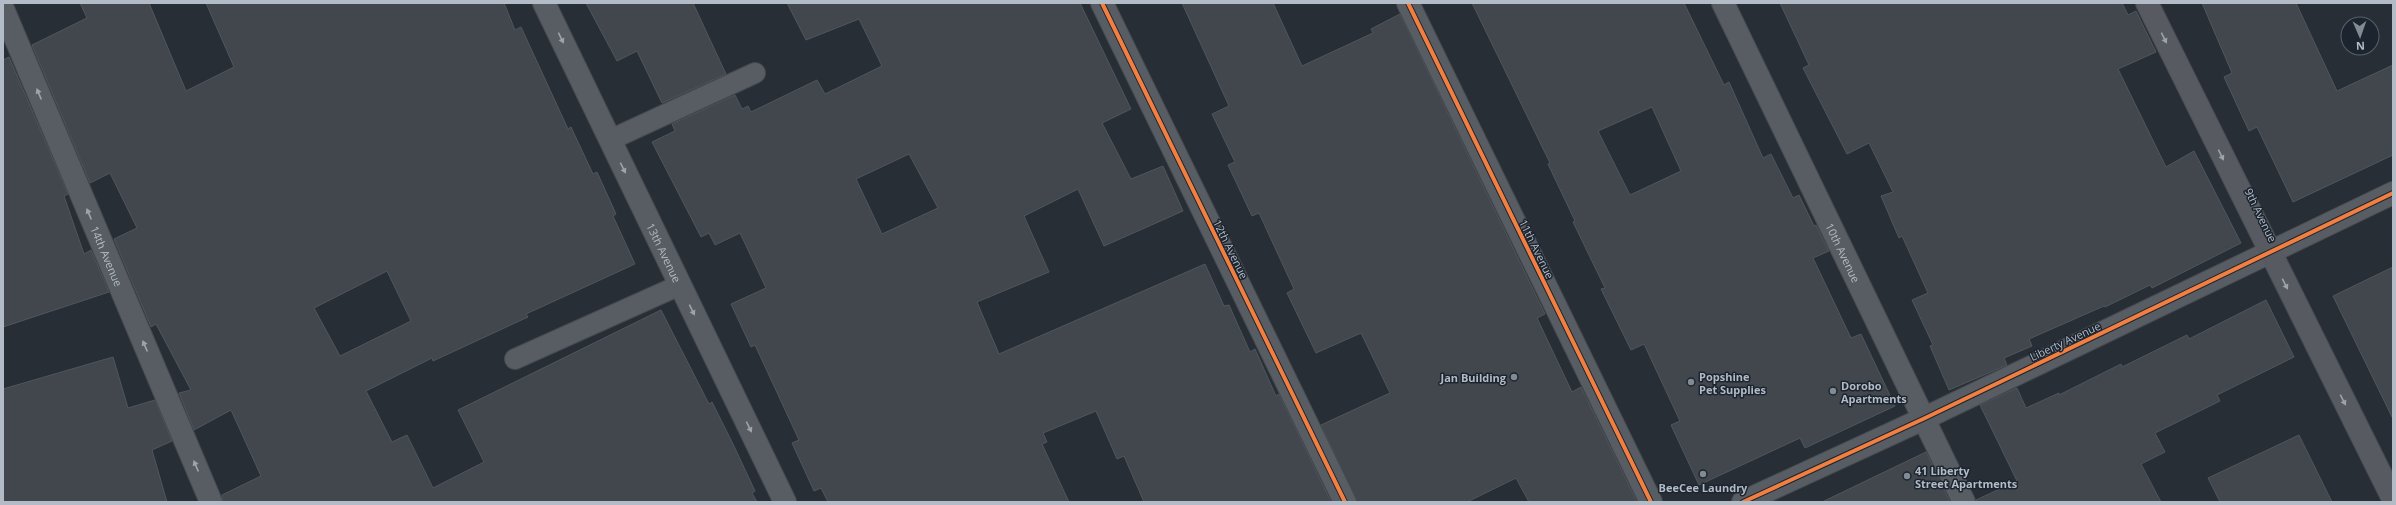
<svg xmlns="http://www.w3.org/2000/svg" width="2396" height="505" font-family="'Open Sans',sans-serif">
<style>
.building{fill:#42474d;stroke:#50565d;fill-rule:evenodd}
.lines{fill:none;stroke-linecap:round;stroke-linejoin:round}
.lane-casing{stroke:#464a50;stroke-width:22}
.street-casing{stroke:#464a50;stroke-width:24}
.secondary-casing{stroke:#464a50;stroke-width:24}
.lane{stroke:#585d63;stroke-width:20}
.street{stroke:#585d63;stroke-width:22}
.secondary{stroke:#575b61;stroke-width:22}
.cycleway-casing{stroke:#1c252f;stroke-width:6}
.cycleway{stroke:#f27e40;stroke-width:4}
.oneway{fill:#9ca4ad}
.oneway2{fill:#9ba3ad}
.poi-dot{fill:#828a93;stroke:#1c252f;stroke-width:1.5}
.labels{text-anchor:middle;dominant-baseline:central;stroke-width:3;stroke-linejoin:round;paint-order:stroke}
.street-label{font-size:11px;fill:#b2bbc6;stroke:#1c252f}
.poi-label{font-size:11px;font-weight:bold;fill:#b2bbc6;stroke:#1c252f;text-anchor:start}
</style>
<rect width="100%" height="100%" fill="#282e35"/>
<g class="building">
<path d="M80,3h69l37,88 48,-24 -28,-64h298l11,27 6,-3 47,102 3,-2 22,47 4,-2 19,42 -3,2 22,48 -109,50 2,3 -95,44 -1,-3 -66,33 26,51 15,-7 26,53 51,-26 -26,-52 203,-100 48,94 3,-2 21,42 22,47 -3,2 5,9h-534l-1,-7 39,-19 -30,-66 -37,20 -15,-37 12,-3 -35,-66 -5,3 -37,-88 23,-11 -27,-55 -20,10 -58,-138 55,-27zM387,271l24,50 -71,35 -26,-48z"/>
<path d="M586,3h107l33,71 -64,29 -25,-52 -20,10z"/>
<path d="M787,3h293l51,106 -29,14 29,56 32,-13 20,45 -79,35 -26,-57 -54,27 25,56 -72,30 22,52 206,-90 19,42 5,-1 21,47 5,-3 21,47 3,-2 52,108h-187l-20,-46 -7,3 -21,-48 -53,22 4,9 -5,2 27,58h-241l-7,-14 -7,3 -22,-48 7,-3 -44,-95 -4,2 -20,-43 35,-16 -26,-55 -25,12 -6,-12 -8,4 -49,-95 23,-11 -3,-7 63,-29 7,14 6,-3 3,6 66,-32 8,14 57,-28 -23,-47 -53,21zM909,154l29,54 -56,26 -26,-55z"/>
<path d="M1182,3h91l29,63 71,-33 -2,-4 29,-15 145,300 -8,4 35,74 9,-5 56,115h-108l-13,-24 -49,24h-110l-36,-77 69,-32 -29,-60 -45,20 -29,-60 7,-4 -35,-76 -7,3 -24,-51 7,-3 -23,-48 17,-8z"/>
<path d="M1472,3h212l40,82 5,-3 34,76 8,-4 22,44 6,-3 15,31 2,-1 13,26 -16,7 38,80 10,-4 34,72 -90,42 -5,-10 -101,47 -28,-60 9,-4 -36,-77 -13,6 -30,-61 4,-1 -32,-66 2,-1 -27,-57 2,-1zM1652,107l29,64 -51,24 -32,-64z"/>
<path d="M1780,3h342l6,12 8,-4 20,41 -38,17 48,98 28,-16 47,92 -89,45 -2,-3 -45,22 -1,-1 -75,33 3,7 -28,12 3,7 -58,25 -19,-44 3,-1 -21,-45 16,-7 -26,-57 -3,2 -18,-42 12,-4 -24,-49 -22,11 -44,-86 6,-3z"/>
<path d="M2202,3h94l41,88 56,-26v90l-100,47 -36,-75 -8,4 -25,-54 8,-4z"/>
<path d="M9,57l59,137 -4,2 20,58 7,-4 18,42 -106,35v-267z"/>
<path d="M2393,267v152l-60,-123z"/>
<path d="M2266,300l28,57 -77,38 3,6 -65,32 10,19 -24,12 20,38h-185v-2l41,-19 -37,-76 37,-17 9,20 33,-15v2l62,-31 1,3 65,-32 2,4z"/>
<path d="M113,357l15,51 27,-8 17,41 -20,9 15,52h-164v-113z"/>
<path d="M2299,435l33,67h-112l-12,-24z"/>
<path d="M1926,452l24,50h-128z"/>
</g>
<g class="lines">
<g class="lane-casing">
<g id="lane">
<path d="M610,140l145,-67"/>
<path d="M515,359l165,-74"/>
</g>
</g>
<g class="street-casing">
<g id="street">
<path id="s1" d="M544,3l241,499"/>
<path d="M1102,3l243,499"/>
<path d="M1408,3l243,499"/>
<path id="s2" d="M1723,3l241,499"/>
<path id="s3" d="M3,9l208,493"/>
<path d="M1743,502l180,-83 470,-226"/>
</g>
</g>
<g class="secondary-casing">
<path id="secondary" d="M2147,3l246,496"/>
</g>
<use href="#lane" class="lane"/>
<use href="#street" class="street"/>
<use href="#secondary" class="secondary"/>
<g class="cycleway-casing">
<g id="cycleway">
<path d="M1102,3l243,499"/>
<path d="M1408,3l243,499"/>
<path d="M1743,502l180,-83 470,-226"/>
</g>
</g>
<use href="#cycleway" class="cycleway"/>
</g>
<defs><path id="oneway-solid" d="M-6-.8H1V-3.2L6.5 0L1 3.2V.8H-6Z"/></defs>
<g class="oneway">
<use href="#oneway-solid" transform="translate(561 38) rotate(64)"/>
<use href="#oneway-solid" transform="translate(39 94) rotate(-113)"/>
<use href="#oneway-solid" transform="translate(623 168) rotate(64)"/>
<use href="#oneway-solid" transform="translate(89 214) rotate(-113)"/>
<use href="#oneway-solid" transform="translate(692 310) rotate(64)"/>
<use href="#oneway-solid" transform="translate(145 346) rotate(-113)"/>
<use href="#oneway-solid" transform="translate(749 427) rotate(64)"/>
<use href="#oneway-solid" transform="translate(196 466) rotate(-113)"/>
</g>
<g class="oneway2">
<use href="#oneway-solid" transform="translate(2164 38) rotate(64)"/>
<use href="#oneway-solid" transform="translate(2221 155) rotate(64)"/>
<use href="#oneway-solid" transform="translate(2285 284) rotate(63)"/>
<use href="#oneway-solid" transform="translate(2343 400) rotate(63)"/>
</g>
<g class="poi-dot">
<circle cx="1514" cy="377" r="4"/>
<circle cx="1691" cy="382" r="4"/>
<circle cx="1833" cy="391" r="4"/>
<circle cx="1703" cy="474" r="4"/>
<circle cx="1907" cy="476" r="4"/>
</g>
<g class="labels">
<g class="street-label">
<text transform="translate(2261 215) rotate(64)">9th Avenue</text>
<text transform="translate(1231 249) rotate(64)">12th Avenue</text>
<text transform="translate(1537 249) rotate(64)">11th Avenue</text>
<text stroke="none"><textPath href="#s1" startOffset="277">13th Avenue</textPath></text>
<text stroke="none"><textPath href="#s2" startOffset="277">10th Avenue</textPath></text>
<text stroke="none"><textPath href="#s3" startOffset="268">14th Avenue</textPath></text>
<text transform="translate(2065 341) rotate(-25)">Liberty Avenue</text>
</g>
<g class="poi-label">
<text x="1699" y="376">Popshine<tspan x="1699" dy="13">Pet Supplies</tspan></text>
<text x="1506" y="377" text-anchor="end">Jan Building</text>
<text x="1841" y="385">Dorobo<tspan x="1841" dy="13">Apartments</tspan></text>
<text x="1915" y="470">41 Liberty<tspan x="1915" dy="13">Street Apartments</tspan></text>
<text x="1703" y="487" text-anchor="middle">BeeCee Laundry</text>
</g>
</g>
<rect width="2396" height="505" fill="none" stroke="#b2bbc6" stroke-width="8"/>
<g transform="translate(2360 36) rotate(178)"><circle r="19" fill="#1c252f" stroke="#58616b"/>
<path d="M0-3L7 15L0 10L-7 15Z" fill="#828a93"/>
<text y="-6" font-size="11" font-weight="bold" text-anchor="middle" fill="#b2bbc6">N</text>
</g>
</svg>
